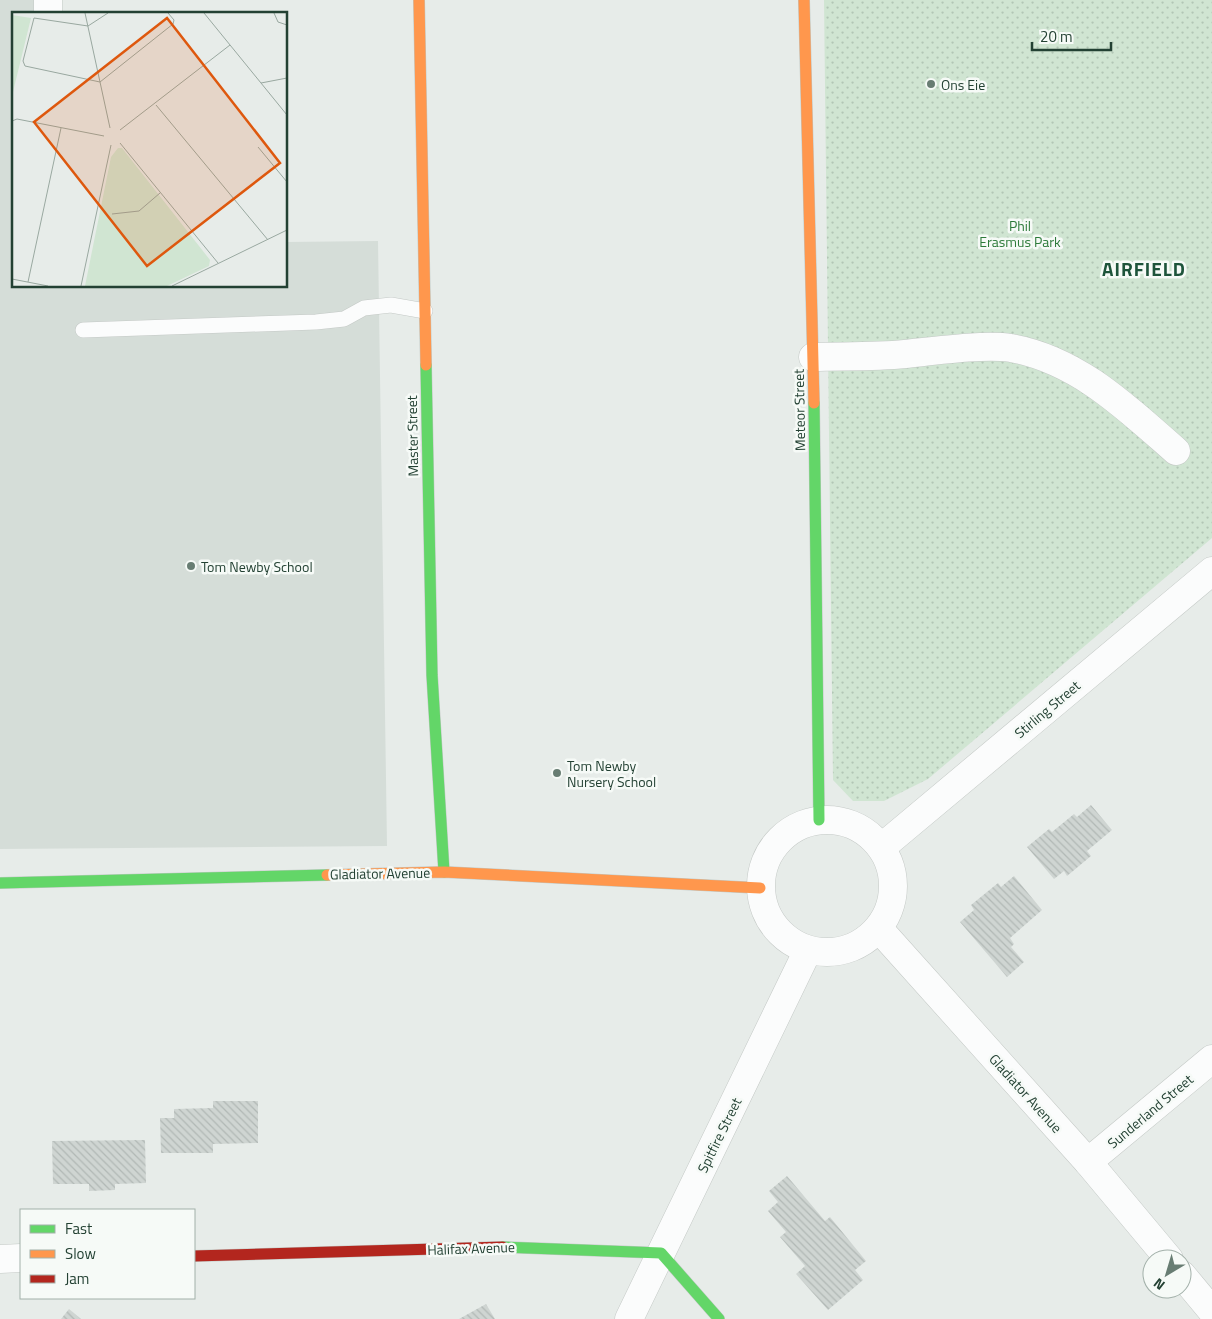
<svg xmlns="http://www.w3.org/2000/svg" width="1212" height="1319" font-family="'Titillium Web',sans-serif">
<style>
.built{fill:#d5ddd8}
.grass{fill:url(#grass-dots)}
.building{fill:url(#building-back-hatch)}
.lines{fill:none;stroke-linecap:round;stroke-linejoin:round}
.lane-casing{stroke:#c4c9c6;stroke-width:16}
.street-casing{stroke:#c4c9c6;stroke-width:29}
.fast-casing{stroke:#c1c8c4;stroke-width:12}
.slow-casing{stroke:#c1c8c4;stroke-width:12}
.jam-casing{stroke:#c1c8c4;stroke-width:12}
.lane{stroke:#fbfcfc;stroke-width:15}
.street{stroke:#fbfcfc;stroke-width:28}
.fast{stroke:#63d668;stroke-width:11}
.slow{stroke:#ff974d;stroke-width:11}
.jam{stroke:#b3261e;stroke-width:11}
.poi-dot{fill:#687d73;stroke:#f6faf7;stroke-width:2}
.labels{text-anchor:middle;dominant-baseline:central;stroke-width:5;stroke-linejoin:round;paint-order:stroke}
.poi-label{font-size:14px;fill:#234133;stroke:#f6faf7;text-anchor:start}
.park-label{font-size:14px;fill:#2c7a39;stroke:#f6faf7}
.street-label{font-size:14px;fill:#234133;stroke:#f6faf7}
.district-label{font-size:19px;font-weight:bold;letter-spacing:1px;fill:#1e543b;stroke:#f6faf7}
.inset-road{fill:none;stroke:#99a8a0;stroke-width:1}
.view{fill:#de580e;fill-opacity:0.15;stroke:#de580e;stroke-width:2.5}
.inset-edge{fill:none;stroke:#234133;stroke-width:2.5}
</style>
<defs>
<pattern id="grass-dots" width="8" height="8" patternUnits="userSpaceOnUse" patternTransform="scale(1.25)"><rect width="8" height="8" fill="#d0e5d2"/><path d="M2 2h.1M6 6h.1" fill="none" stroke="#b2c6b5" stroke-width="1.8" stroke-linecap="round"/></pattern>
<pattern id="building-back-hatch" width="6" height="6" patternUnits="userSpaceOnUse" patternTransform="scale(1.25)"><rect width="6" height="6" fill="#cfd5d2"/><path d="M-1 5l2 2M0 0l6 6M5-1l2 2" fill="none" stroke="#b1b8b5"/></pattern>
</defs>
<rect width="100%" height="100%" fill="#e7ece9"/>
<path class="built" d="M0,0h44l1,14h-31v272h272v-44l92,-1 9,605 -387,3z"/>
<path class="grass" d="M824,0h388v538l-284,241 -44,22h-31l-20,-21z"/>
<g class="building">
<path d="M1091,805l21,25 -25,21 4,5 -24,20 -3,-5 -10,8 -27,-32 22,-18 3,3 22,-18 3,3z"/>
<path d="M1014,876l28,34 -32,28 4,6 -3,3 13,15 -17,15 -47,-55 14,-12 -3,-5 27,-22 3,4z"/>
<path d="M213,1101h45v42l-45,1v9h-52l-1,-35h14v-9l39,-1z"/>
<path d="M145,1140l1,43 -31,1v6l-26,1v-7h-36l-1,-43z"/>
<path d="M787,1176l38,45 5,-4 36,44 -11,9 8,10 -35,30 -32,-36 9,-8 -25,-29 6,-5 -18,-21 10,-9 -9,-11z"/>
<path d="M486,1304l9,15h-36z"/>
<path d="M69,1309l12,10h-20z"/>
</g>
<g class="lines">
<g class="lane-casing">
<path id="lane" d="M83,330l233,-8 28,-3 20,-11 27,-3 34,6"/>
</g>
<g class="street-casing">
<g id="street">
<path d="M48,0v14"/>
<path d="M813,357c31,-1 61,0 92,-3 29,-3 78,-10 106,-6 67,12 116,60 165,103"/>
<circle cx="827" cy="886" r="66"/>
<path d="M882,847l330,-276"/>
<path d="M880,930l208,232 81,97"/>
<path d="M1088,1162l124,-103"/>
<path d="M0,1259l21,-1"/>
<path d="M1182,1275l30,36"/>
<path d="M629,1319l179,-369"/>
</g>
</g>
<g class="fast-casing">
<g id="fast">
<path d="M426,365l6,310 12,197"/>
<path d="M814,403l5,417"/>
<path d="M0,883l327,-8"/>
<path d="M503,1247l158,6 58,66"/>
</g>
</g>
<g class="slow-casing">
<g id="slow">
<path d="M419,0l7,365"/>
<path d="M804,0l10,403"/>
<path d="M327,875l117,-3 316,16"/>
</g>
</g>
<g class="jam-casing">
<path id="jam" d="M194,1256l309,-9"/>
</g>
<use href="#lane" class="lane"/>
<use href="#street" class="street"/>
<use href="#fast" class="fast"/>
<use href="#slow" class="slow"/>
<use href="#jam" class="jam"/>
</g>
<g class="poi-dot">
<circle cx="931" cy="84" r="5"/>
<circle cx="191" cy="566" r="5"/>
<circle cx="557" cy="773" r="5"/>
</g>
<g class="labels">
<g class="poi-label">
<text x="941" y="84">Ons Eie</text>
<text x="201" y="566">Tom Newby School</text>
<text x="567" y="765">Tom Newby<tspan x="567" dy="16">Nursery School</tspan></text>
</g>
<g class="park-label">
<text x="1020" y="225">Phil<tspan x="1020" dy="16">Erasmus Park</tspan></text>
</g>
<g class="street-label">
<text transform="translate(799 410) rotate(-91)">Meteor Street</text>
<text transform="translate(412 436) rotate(-91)">Master Street</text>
<text transform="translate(1047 709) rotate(-40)">Stirling Street</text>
<text transform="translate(380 873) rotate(-1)">Gladiator Avenue</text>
<text transform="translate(1026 1093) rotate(48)">Gladiator Avenue</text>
<text transform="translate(1150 1111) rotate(-40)">Sunderland Street</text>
<text transform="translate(719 1135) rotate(-64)">Spitfire Street</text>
<text transform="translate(471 1248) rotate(-2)">Halifax Avenue</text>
</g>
<g class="district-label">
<text x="1144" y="268">AIRFIELD</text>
</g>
</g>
<g transform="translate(12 12)">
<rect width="275" height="275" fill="#e7ece9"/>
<path d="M0,3l19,3 -19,78zM106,136h4l88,112 -1,6 -42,20h-82l26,-129z" fill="#d0e5d2"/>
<path class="inset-road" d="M73,1l25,115M96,1l-20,13 -54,-8 -11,43 2,5 75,16 73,-58 1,-4 -6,-7M192,1l83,102M262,1l4,9 9,3M249,71l26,-5M144,93l112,135M0,109l5,-2 87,17M108,118l110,-85M108,131l98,120M246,135l29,35M100,202l27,-3 21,-18M0,267l36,7M16,270l33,-154M69,274l30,-141M160,274l115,-56"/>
<path class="view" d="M155,6l113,145 -133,103 -113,-144z"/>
<rect width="275" height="275" class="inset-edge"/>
</g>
<rect x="20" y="1209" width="175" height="90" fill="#f6faf7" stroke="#a2b0a9"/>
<rect x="30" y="1225" width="25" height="8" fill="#63d668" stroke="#a2b0a9"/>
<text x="65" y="1234" font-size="15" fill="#234133">Fast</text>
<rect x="30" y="1250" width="25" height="8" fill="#ff974d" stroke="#a2b0a9"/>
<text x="65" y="1259" font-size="15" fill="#234133">Slow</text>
<rect x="30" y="1275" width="25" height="8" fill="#b3261e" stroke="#a2b0a9"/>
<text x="65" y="1284" font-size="15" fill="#234133">Jam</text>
<g transform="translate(1167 1274) rotate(218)"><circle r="24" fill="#f6faf7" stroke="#a2b0a9"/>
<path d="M0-4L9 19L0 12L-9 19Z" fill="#687d73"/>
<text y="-8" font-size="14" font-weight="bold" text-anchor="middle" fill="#234133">N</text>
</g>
<path d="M1032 42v8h79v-8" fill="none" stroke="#234133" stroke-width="2.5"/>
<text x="1040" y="42" font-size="15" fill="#234133" stroke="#f6faf7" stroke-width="4" paint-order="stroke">20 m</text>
</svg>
